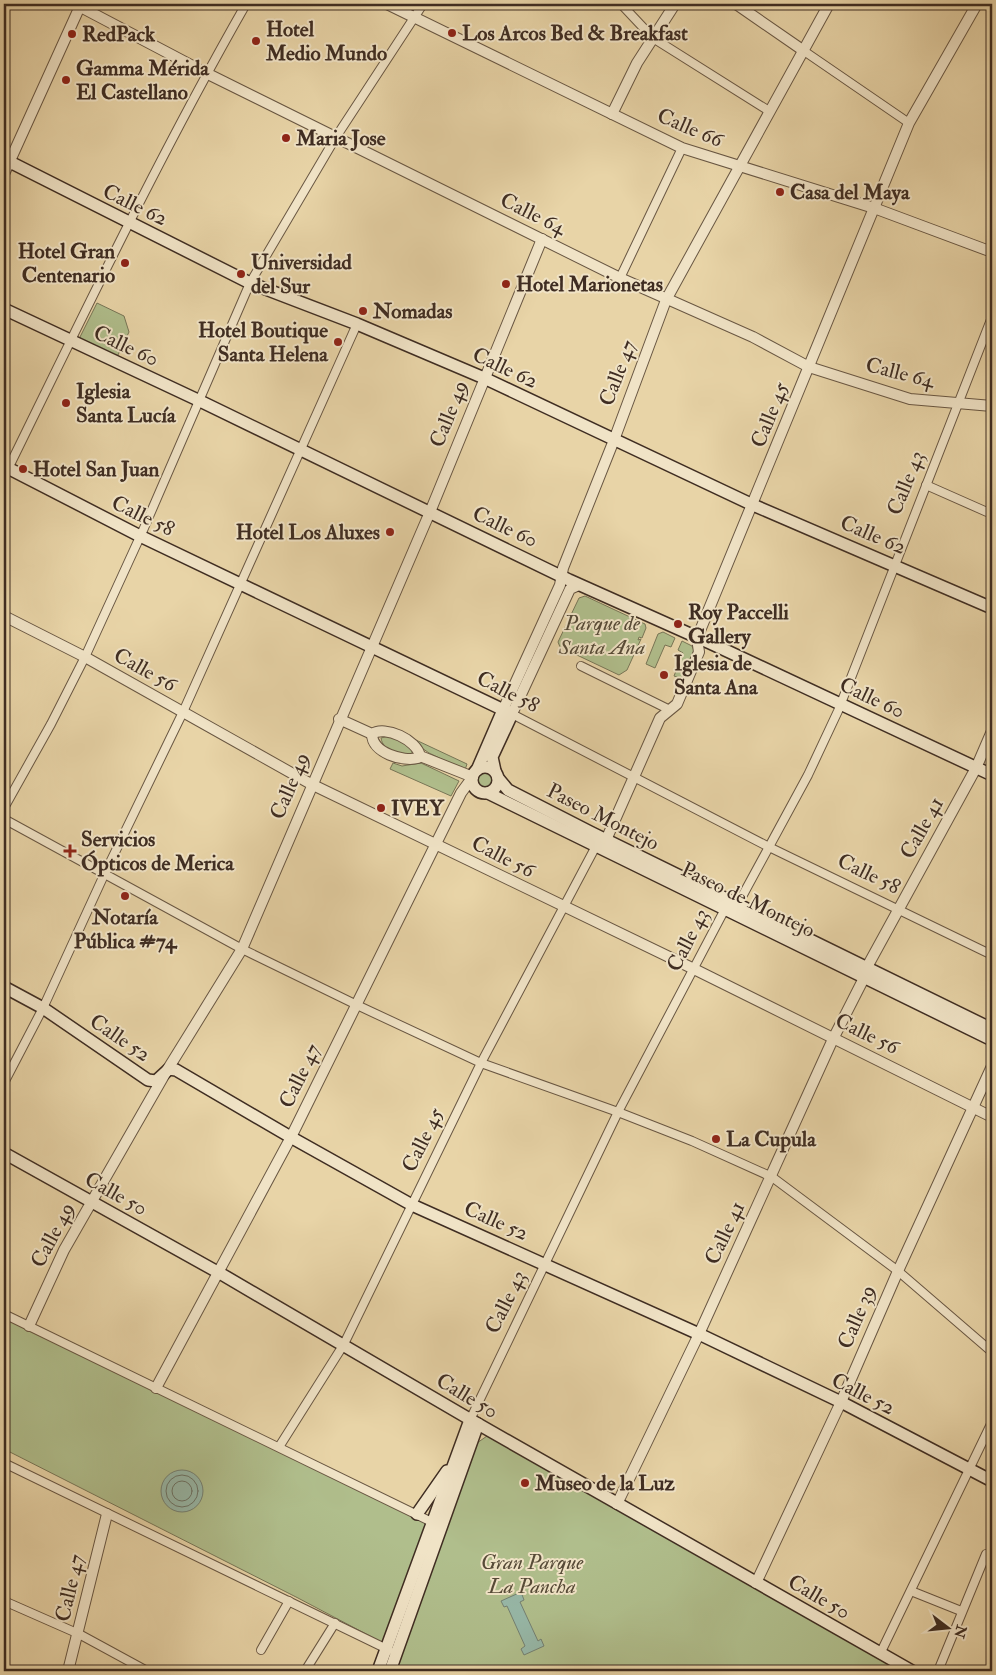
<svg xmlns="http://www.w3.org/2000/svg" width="996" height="1675" font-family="'IM FELL Double Pica',serif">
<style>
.green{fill:#b0be8c;stroke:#787657}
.water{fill:#97b8a8;stroke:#748072}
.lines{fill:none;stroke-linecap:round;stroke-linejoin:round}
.shore{stroke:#6b7265;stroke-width:1}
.minor-casing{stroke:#695743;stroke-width:10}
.tertiary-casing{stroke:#695743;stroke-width:12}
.secondary-casing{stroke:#3f2d22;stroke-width:14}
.minor{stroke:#f0e3c6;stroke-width:8}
.tertiary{stroke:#f0e3c6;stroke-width:10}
.secondary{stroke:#f0e3c6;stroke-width:11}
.poi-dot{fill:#8f2418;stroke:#f0e3c6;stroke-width:2}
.labels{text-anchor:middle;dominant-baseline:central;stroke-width:4;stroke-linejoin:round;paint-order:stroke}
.poi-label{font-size:21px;font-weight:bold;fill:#3f2d22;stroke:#f0e3c6;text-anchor:start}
.street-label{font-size:21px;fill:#3f2d22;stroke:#f0e3c6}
.park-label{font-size:21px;font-style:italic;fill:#564a37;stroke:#f0e3c6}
</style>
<rect width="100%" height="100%" fill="#e8d4a7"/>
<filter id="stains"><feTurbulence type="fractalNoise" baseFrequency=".004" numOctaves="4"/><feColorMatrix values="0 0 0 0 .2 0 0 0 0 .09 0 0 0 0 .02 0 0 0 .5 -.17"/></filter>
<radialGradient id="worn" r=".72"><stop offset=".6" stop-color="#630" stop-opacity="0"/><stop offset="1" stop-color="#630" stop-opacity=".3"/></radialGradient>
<g class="green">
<path d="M97,303l27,13 5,16 -12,25 -36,-16 -1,-4z"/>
<path d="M585,596l60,28 1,4 -4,10 -3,-1 -1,3 3,-1 -14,31 -8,5 -59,-28 -2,-5 21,-44z"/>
<path d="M663,632l12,6 -4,9 -6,-2 -10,23 -9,-4 12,-30z"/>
<path d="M682,641l10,5 2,4 -12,29 -8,-3 9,-23 -5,-3z"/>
<path d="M401,733l66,31 -2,6 -36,-17z"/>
<path d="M389,736l18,7 5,6v5c-11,2 -29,-2 -31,-16z"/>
<path d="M393,763l9,3 19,-3 38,18 -8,15 -61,-27z"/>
<circle cx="486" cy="780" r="9"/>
<path d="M4,1318l440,213 33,-88 10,-7 291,164 122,71h-506l6,-19 -102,-54 -294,-149z"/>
</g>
<g class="water">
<circle cx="182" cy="1491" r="21"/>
<path d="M521,1592l3,8 -4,2 18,39 3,-2 3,7 -20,9 -3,-6 4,-3 -18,-40 -3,1 -3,-6z"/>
</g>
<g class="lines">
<g class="shore">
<circle cx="182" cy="1491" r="16"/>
<circle cx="182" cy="1491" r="10"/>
</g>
<g class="minor-casing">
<g id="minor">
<path d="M621,4l32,34 116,73"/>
<path d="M804,51l105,72"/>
<path d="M620,278l62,-130"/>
<path d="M4,477c78,-159 154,-319 242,-473"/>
<path d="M926,485l61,27"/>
<path d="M581,666l89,44"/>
<path d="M512,714l257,133 223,108"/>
<path d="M4,808l47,-84 34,-67 59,-129 106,-245 86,-146 87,-133"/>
<path d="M4,819l238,130 117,57 122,57 137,49 74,29 80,36 126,94 94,81"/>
<path d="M738,904l70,-129 30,-64 154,-394"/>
<path d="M4,1083l39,-75 61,-133 79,-163 174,-388"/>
<path d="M4,1314l432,210"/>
<path d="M470,1420l148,-308 107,-203"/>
<path d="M279,1447l65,-103 137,-281 115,-217"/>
<path d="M4,1463l385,187"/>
<path d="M911,1591l50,20"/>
<path d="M4,1601l75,33 68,37"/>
<path d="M261,1650l28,-49"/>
<path d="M880,1654l112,-232"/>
<path d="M305,1671l30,-48"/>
<path d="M938,1671l48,-117 6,3"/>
</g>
</g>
<g class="tertiary-casing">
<g id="tertiary">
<path d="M75,4l131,69 414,205 133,59 56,30 101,32 82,7"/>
<path d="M387,4l295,144 192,60 118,44"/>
<path d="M736,4l68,47"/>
<path d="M612,114l25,-51 38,-59"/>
<path d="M4,174l77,-170"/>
<path d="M4,616l81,41 226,127 383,185 298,148"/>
<path d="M503,710l57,-125 3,-17 51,-128 52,-140 163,-296"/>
<path d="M512,714l58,-125 9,-4"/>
<path d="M339,719l33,15c13,-9 45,6 48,22l53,21"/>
<path d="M372,734c0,19 31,28 46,24l2,-2"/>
<path d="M606,840l54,-122 17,-14 22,-52 -2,-14 212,-515 68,-119"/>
<path d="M867,967l109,-199 16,-37"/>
<path d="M29,1326l35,-76 102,-178 76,-123 188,-437 112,-273"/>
<path d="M156,1388l135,-251 170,-344 11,-15"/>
<path d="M617,1504l82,-170 134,-295 31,-61"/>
<path d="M756,1583l85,-181 57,-131 94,-205"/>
<path d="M68,1671l39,-157"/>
</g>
</g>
<g class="secondary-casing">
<g id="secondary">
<path d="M4,159l246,124 107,41 127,54 269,127 239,103"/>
<path d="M4,309l196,92 369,179 141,63 282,132"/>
<path d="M4,466l136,70 372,178 -20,43 3,14"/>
<circle cx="485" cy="780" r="13"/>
<path d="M477,770l26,-60"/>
<path d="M498,778l10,12 82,42 402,197"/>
<path d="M488,793l504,247"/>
<path d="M4,987l39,21 105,72 8,1 13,-12 7,1 118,69 118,66 287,129 142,68 151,79"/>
<path d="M4,1153l219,122 255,149 434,247"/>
<path d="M417,1514l30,-43"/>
<path d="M378,1671l92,-251"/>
<path d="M390,1671l88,-247"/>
</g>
</g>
<use href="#minor" class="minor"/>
<use href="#tertiary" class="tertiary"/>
<use href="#secondary" class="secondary"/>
</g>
<g class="poi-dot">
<circle cx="452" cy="33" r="5"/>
<circle cx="72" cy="34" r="5"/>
<circle cx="256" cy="41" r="5"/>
<circle cx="66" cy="80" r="5"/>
<circle cx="286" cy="138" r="5"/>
<circle cx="780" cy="192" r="5"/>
<circle cx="125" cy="263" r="5"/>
<circle cx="241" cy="274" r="5"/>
<circle cx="506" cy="284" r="5"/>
<circle cx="363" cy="311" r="5"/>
<circle cx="338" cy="342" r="5"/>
<circle cx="66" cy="403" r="5"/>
<circle cx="23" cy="469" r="5"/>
<circle cx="390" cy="532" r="5"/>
<circle cx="678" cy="624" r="5"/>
<circle cx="664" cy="675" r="5"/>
<circle cx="381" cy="808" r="5"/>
<path d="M67.5 843.5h5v5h5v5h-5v5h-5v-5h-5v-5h5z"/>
<circle cx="125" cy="896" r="5"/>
<circle cx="716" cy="1139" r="5"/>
<circle cx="525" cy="1483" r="5"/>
</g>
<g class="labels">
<g class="poi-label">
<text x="266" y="29">Hotel<tspan x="266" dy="24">Medio Mundo</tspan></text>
<text x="462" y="33">Los Arcos Bed &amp; Breakfast</text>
<text x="82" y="34">RedPack</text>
<text x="76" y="68">Gamma Mérida<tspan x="76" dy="24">El Castellano</tspan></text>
<text x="296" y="138">Maria Jose</text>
<text x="790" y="192">Casa del Maya</text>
<text x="115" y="251" text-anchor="end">Hotel Gran<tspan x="115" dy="24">Centenario</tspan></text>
<text x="251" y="262">Universidad<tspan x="251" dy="24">del Sur</tspan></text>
<text x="516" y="284">Hotel Marionetas</text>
<text x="373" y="311">Nomadas</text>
<text x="328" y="330" text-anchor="end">Hotel Boutique<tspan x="328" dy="24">Santa Helena</tspan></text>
<text x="76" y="391">Iglesia<tspan x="76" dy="24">Santa Lucía</tspan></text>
<text x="33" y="469">Hotel San Juan</text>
<text x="380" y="532" text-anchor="end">Hotel Los Aluxes</text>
<text x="688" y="612">Roy Paccelli<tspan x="688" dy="24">Gallery</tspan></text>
<text x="674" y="663">Iglesia de<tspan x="674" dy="24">Santa Ana</tspan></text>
<text x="391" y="808">IVEY</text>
<text x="81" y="839">Servicios<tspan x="81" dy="24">Ópticos de Merica</tspan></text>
<text x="125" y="917" text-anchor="middle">Notaría<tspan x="125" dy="24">Pública #74</tspan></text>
<text x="726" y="1139">La Cupula</text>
<text x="535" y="1483">Museo de la Luz</text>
</g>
<g class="street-label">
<text transform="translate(690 128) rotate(23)">Calle 66</text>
<text transform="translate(135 205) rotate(26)">Calle 62</text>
<text transform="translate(533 214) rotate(26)">Calle 64</text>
<text transform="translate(126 346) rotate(25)">Calle 60</text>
<text transform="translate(505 368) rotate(25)">Calle 62</text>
<text transform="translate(618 373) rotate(-69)">Calle 47</text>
<text transform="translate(900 373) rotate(14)">Calle 64</text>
<text transform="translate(449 414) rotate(-68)">Calle 49</text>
<text transform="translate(770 415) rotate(-68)">Calle 45</text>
<text transform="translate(906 483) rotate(-68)">Calle 43</text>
<text transform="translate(143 516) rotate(26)">Calle 58</text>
<text transform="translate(505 527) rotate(25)">Calle 60</text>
<text transform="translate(873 535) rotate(23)">Calle 62</text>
<text transform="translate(145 670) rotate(29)">Calle 56</text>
<text transform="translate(508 692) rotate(27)">Calle 58</text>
<text transform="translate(872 698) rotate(25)">Calle 60</text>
<text transform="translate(290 786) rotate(-67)">Calle 49</text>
<text transform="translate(603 817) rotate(27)">Paseo Montejo</text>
<text transform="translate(922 828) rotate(-61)">Calle 41</text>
<text transform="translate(503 857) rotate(27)">Calle 56</text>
<text transform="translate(869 874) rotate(26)">Calle 58</text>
<text transform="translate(748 900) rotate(26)">Paseo de Montejo</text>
<text transform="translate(688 940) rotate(-63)">Calle 43</text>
<text transform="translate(867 1034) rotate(26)">Calle 56</text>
<text transform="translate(120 1038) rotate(34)">Calle 52</text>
<text transform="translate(300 1076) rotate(-64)">Calle 47</text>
<text transform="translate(423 1140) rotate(-64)">Calle 45</text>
<text transform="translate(116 1194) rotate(29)">Calle 50</text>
<text transform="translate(496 1221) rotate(24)">Calle 52</text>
<text transform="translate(725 1233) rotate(-65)">Calle 41</text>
<text transform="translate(53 1235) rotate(-62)">Calle 49</text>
<text transform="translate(506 1302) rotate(-64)">Calle 43</text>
<text transform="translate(857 1317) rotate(-67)">Calle 39</text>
<text transform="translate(863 1394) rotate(27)">Calle 52</text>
<text transform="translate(467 1396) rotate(31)">Calle 50</text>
<text transform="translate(70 1588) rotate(-77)">Calle 47</text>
<text transform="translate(819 1597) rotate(30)">Calle 50</text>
</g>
<g class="park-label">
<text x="602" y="623">Parque de<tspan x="602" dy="24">Santa Ana</tspan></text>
<text x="532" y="1562">Gran Parque<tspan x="532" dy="24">La Pancha</tspan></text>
</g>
</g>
<rect width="996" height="1675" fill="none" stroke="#e8d4a7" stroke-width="20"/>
<rect x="5" y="5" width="986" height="1665" fill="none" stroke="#3f2d22" stroke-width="2.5"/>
<rect x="10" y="10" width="976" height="1655" fill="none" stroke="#3f2d22"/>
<g transform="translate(948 1628) rotate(106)" stroke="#f0e3c6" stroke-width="4" paint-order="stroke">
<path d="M0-4L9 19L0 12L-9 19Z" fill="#3f2d22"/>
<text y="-8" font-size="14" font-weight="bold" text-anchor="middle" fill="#3f2d22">N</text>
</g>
<rect width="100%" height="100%" filter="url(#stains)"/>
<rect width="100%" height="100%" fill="url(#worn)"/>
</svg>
